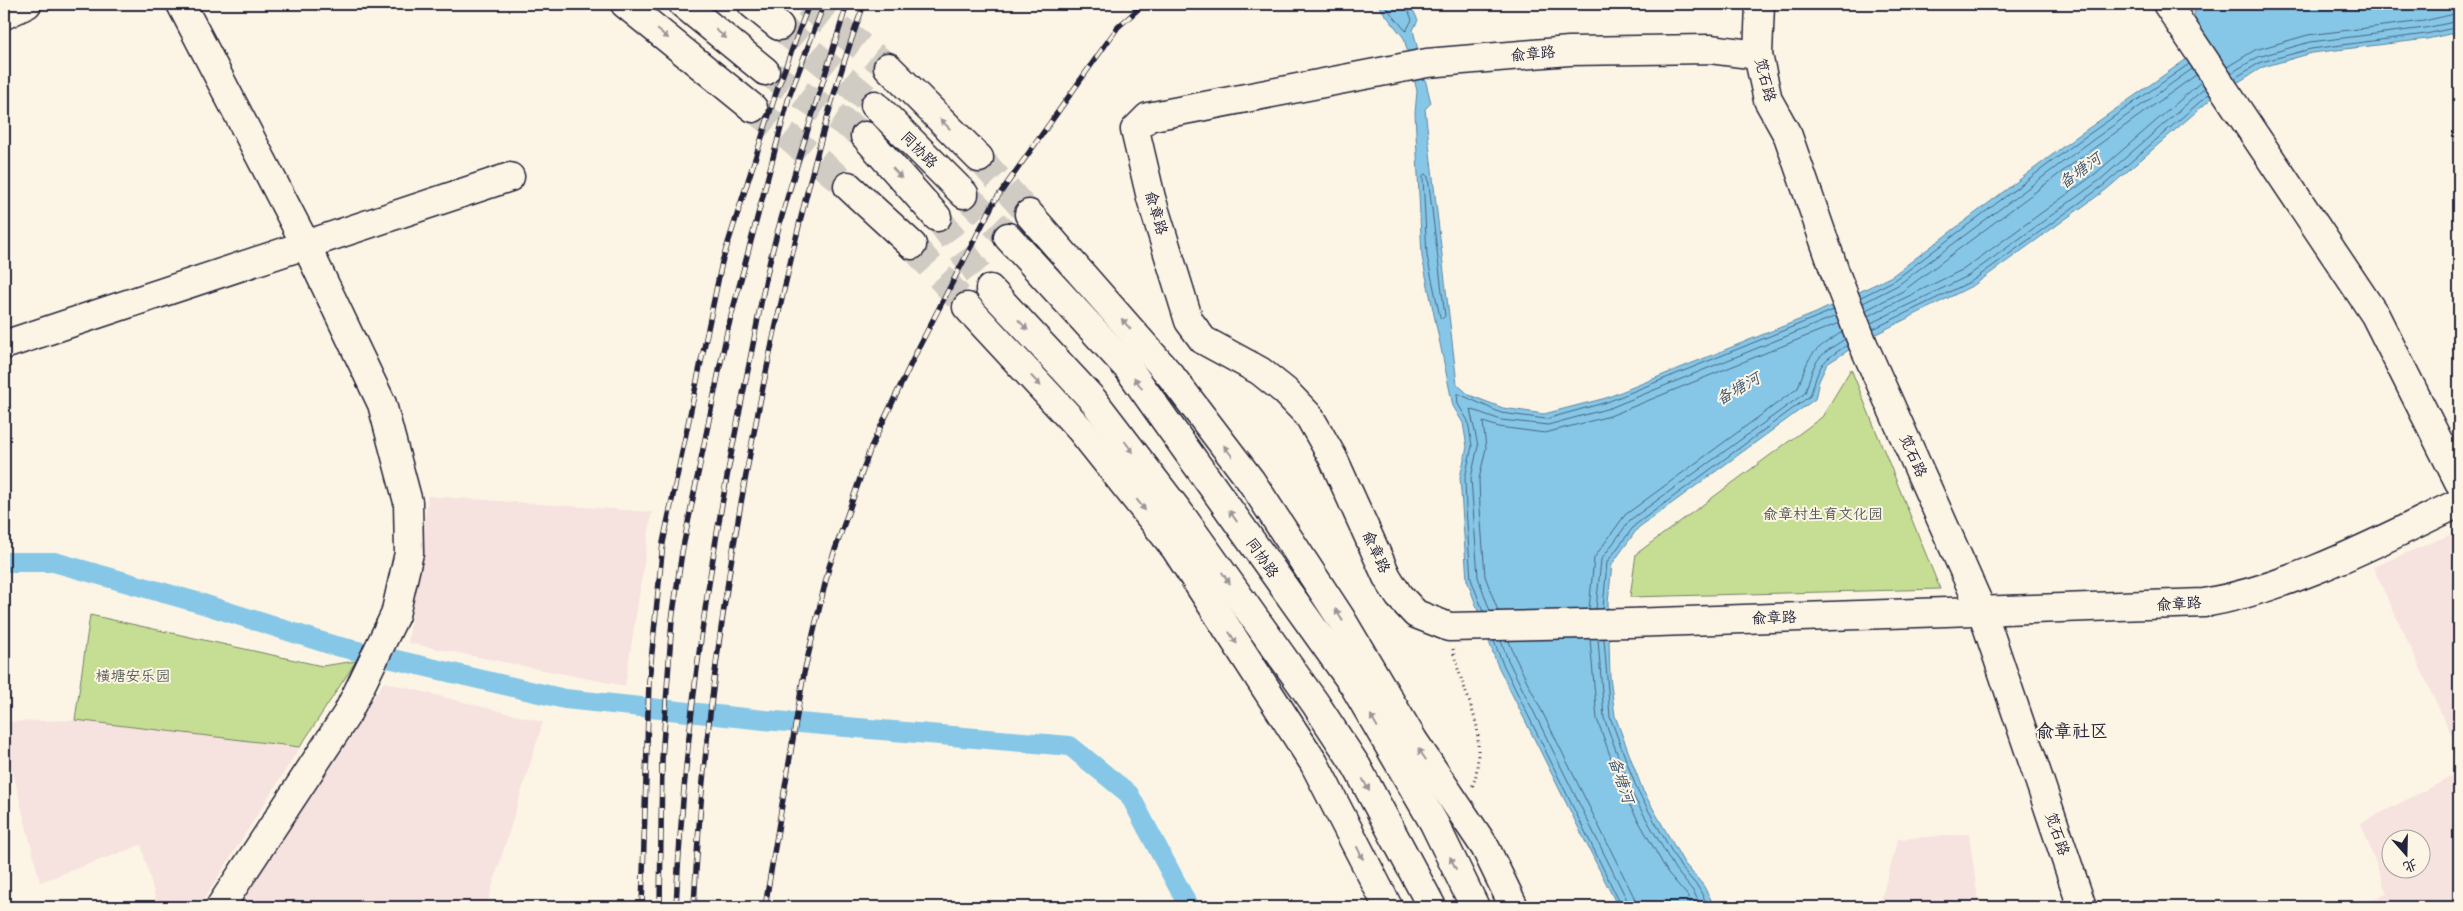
<svg xmlns="http://www.w3.org/2000/svg" width="2463" height="911" font-family="'Architects Daughter','LXGW WenKai TC',sans-serif">
<style>
.built{fill:#f6e2df;fill-rule:evenodd}
.green{fill:#c6de93;stroke:#748067}
.water{fill:#86c7e7;stroke:#5e85a2}
.lines{fill:none;stroke-linecap:round;stroke-linejoin:round}
.shore{stroke:#4a6480;stroke-width:1}
.canal{stroke:#86c7e7;stroke-width:20}
.minor-tunnel{stroke:#d0cbc3;stroke-width:28;stroke-dasharray:28 14;stroke-linecap:butt}
.major-tunnel{stroke:#d0cbc3;stroke-width:28;stroke-dasharray:28 14;stroke-linecap:butt}
.minor-casing{stroke:#22223b;stroke-width:31}
.major-casing{stroke:#22223b;stroke-width:31}
.path{stroke:#22223b;stroke-width:3;stroke-dasharray:1 4;stroke-linecap:butt}
.minor{stroke:#fcf5e5;stroke-width:28}
.major{stroke:#fcf5e5;stroke-width:28}
.rail-casing{stroke:#22223b;stroke-width:5.5}
.rail{stroke:#fcf5e5;stroke-width:4;stroke-dasharray:11;stroke-linecap:butt}
.oneway{fill:#9a9698}
.labels{text-anchor:middle;dominant-baseline:central;stroke-width:4;stroke-linejoin:round;paint-order:stroke}
.street-label{font-size:15px;fill:#22223b;stroke:#fcf5e5}
.park-label{font-size:15px;fill:#535a55;stroke:#fcf5e5}
.water-label{font-size:16px;font-style:italic;fill:#40546f;stroke:#fcf5e5}
.quarter-label{font-size:18px;fill:#22223b;stroke:#fcf5e5}
</style>
<rect width="100%" height="100%" fill="#fcf5e5"/>
<filter id="ink" filterUnits="userSpaceOnUse"><feTurbulence type="fractalNoise" baseFrequency=".02" numOctaves="2"/><feDisplacementMap in="SourceGraphic" scale="10" xChannelSelector="R" yChannelSelector="G"/><feConvolveMatrix kernelMatrix="1 2 1 2 8 2 1 2 1" color-interpolation-filters="sRGB"/></filter>
<g filter="url(#ink)">
<g class="built">
<path d="M428,496l224,16 -27,174 -217,-43z"/>
<path d="M2459,531v220l-86,-184z"/>
<path d="M384,682l159,40 -57,185h-248z"/>
<path d="M75,720l225,27 -101,160h-41l-17,-62 -101,37 -36,-146v-14z"/>
<path d="M2459,773v134h-106l34,-13 -26,-71zM2420,838v30h-30v-30z"/>
<path d="M1969,834l10,73h-100l19,-68z"/>
</g>
<g class="green">
<path d="M1851,369l89,220 -310,8 6,-43 186,-137z"/>
<path d="M90,615l232,51 34,-5 -56,86 -225,-27z"/>
</g>
<path class="water" d="M1377,4h33l8,16 -5,10 18,73 -6,6 32,275 12,11 34,13 41,6 62,-16 210,-85 76,-37 184,-139 115,-81 4,-52h152l9,2 20,-2h83v28l-32,7 -115,14 -49,14 -51,31 -105,91 -133,96 -108,54 -39,25 -8,17 -4,18 -177,129 -26,36 -4,39 2,74 5,39 28,75 41,72 19,22 12,22h-97l-121,-243 -30,-84 -7,-103 7,-30 -4,-24 -10,-17 -31,-149 -7,-144 2,-22 -13,-53z"/>
<g class="lines">
<g class="shore">
<path d="M1383,4l23,27 6,-11 -6,-16"/>
<path d="M2227,67l28,-17 53,-15 116,-14 35,-8"/>
<path d="M2231,73l27,-16 52,-15 115,-14 34,-7"/>
<path d="M2235,78l26,-16 50,-13 115,-15 33,-7"/>
<path d="M1425,174l3,3 17,139 -3,3 -2,-2 -13,-61 -4,-79z"/>
<path d="M1861,297l34,-17 184,-139 110,-77"/>
<path d="M1863,303l35,-18 185,-138 109,-78"/>
<path d="M1866,310l37,-19 184,-138 109,-78"/>
<path d="M1868,316l96,-47 131,-95 106,-92"/>
<path d="M1871,323l97,-47 132,-96 105,-92"/>
<path d="M1873,329l99,-48 132,-96 105,-91"/>
<path d="M1589,609l5,-51 31,-43 173,-127c12,-36 12,-35 44,-56"/>
<path d="M1596,609l5,-49 29,-40 175,-127c11,-35 9,-34 40,-54"/>
<path d="M1603,609l4,-47 28,-37 175,-129c11,-32 7,-31 37,-51"/>
<path d="M1483,611l-12,-32 -5,-71 -1,-30 7,-32 -4,-25 -10,-17 -1,-11 44,20 45,6 61,-17 227,-92"/>
<path d="M1490,611l-12,-34 -7,-99 7,-32 -8,-37 31,11 47,5 62,-17 226,-92"/>
<path d="M1498,611l-13,-35 -5,-68 -1,-29 7,-31 -3,-26 16,5 46,6 65,-17 229,-93"/>
<path d="M1590,639l7,80 28,78 43,76 19,22 6,12"/>
<path d="M1598,639l6,79 28,76 43,75 18,22 9,16"/>
<path d="M1604,639l6,78 28,75 42,74 18,21 11,20"/>
<path d="M1494,641l8,21 120,245"/>
<path d="M1501,641l7,19 119,240 1,7"/>
<path d="M1509,641l6,16 119,240 2,10"/>
</g>
<path class="canal" d="M4,562h50l146,41 132,42 233,54 199,21 306,26 59,48 60,113"/>
<g class="minor-tunnel">
<path d="M806,4l82,63"/>
<path d="M753,108l95,78"/>
<path d="M979,158l50,56"/>
<path d="M912,245l55,62"/>
</g>
<g class="major-tunnel">
<path d="M779,26l96,79"/>
<path d="M765,71l100,65"/>
<path d="M964,194l44,43"/>
<path d="M937,217l53,72"/>
</g>
<g class="minor-casing">
<g id="minor">
<path d="M181,4l125,241 76,159 26,98 1,51 -14,62 -48,99 -127,193"/>
<path d="M625,4l128,104"/>
<path d="M1760,4l-2,51 10,45 20,36 49,142 26,66 119,267 100,296"/>
<path d="M2167,4l208,311 84,167"/>
<path d="M4,15l23,-11"/>
<path d="M1758,55l-48,-6 -141,2 -142,12 -279,54 -13,13 16,68 38,123 14,19 57,31 25,20 24,25 24,42 54,119 12,19 17,18 33,13 181,-4 574,-20c90,-16 173,-61 255,-100"/>
<path d="M888,67l91,91"/>
<path d="M848,186l64,59"/>
<path d="M1029,214l142,162 80,105 89,136 73,123 72,107 29,60"/>
<path d="M967,307l114,123 94,118 139,215 74,144"/>
<path d="M4,345l506,-168"/>
</g>
</g>
<g class="major-casing">
<g id="major">
<path d="M683,4l82,67"/>
<path d="M752,4l27,22"/>
<path d="M875,105l89,89"/>
<path d="M865,136l72,81"/>
<path d="M1008,237l120,131 225,316 81,139 41,84"/>
<path d="M990,289l103,111 88,115 134,188 42,64 75,140"/>
</g>
</g>
<path class="path" d="M1453,649c5,27 18,52 24,78 2,13 2,52 -6,61"/>
<use href="#minor" class="minor"/>
<use href="#major" class="major"/>
<g class="rail-casing">
<g id="rail">
<path d="M642,907l7,-226 14,-138 59,-281 55,-172 32,-86"/>
<path d="M660,907l2,-148 10,-139 10,-68 45,-220 62,-235 35,-93"/>
<path d="M676,907c8,-174 33,-348 68,-518 10,-46 17,-92 28,-137 22,-83 50,-166 75,-248"/>
<path d="M694,907c9,-191 39,-381 79,-568 25,-113 51,-226 91,-335"/>
<path d="M765,907l39,-234 25,-106 42,-120 49,-102 74,-143 124,-175 26,-23"/>
</g>
</g>
<use href="#rail" class="rail"/>
</g>
<defs><path id="oneway-solid" d="M-6-.8H1V-3.2L6.5 0L1 3.2V.8H-6Z" transform="scale(1.25)"/></defs>
<g class="oneway">
<use href="#oneway-solid" transform="translate(663 34) rotate(39)"/>
<use href="#oneway-solid" transform="translate(721 34) rotate(39)"/>
<use href="#oneway-solid" transform="translate(945 124) rotate(-135)"/>
<use href="#oneway-solid" transform="translate(897 173) rotate(48)"/>
<use href="#oneway-solid" transform="translate(1126 324) rotate(-131)"/>
<use href="#oneway-solid" transform="translate(1023 325) rotate(47)"/>
<use href="#oneway-solid" transform="translate(1036 381) rotate(47)"/>
<use href="#oneway-solid" transform="translate(1138 383) rotate(-125)"/>
<use href="#oneway-solid" transform="translate(1129 447) rotate(53)"/>
<use href="#oneway-solid" transform="translate(1228 451) rotate(-127)"/>
<use href="#oneway-solid" transform="translate(1141 505) rotate(52)"/>
<use href="#oneway-solid" transform="translate(1233 516) rotate(-125)"/>
<use href="#oneway-solid" transform="translate(1226 578) rotate(55)"/>
<use href="#oneway-solid" transform="translate(1339 615) rotate(-122)"/>
<use href="#oneway-solid" transform="translate(1233 638) rotate(57)"/>
<use href="#oneway-solid" transform="translate(1374 721) rotate(-120)"/>
<use href="#oneway-solid" transform="translate(1422 754) rotate(-124)"/>
<use href="#oneway-solid" transform="translate(1366 785) rotate(62)"/>
<use href="#oneway-solid" transform="translate(1360 853) rotate(63)"/>
<use href="#oneway-solid" transform="translate(1453 863) rotate(-116)"/>
</g>
</g>
<g class="labels">
<g class="street-label">
<text transform="translate(1533 54) rotate(-5)">俞章路</text>
<text transform="translate(1765 80) rotate(76)">笕石路</text>
<text transform="translate(919 150) rotate(45)">同协路</text>
<text transform="translate(1156 213) rotate(74)">俞章路</text>
<text transform="translate(1913 456) rotate(66)">笕石路</text>
<text transform="translate(1376 552) rotate(65)">俞章路</text>
<text transform="translate(1262 558) rotate(55)">同协路</text>
<text transform="translate(2179 604) rotate(-3)">俞章路</text>
<text transform="translate(1774 618) rotate(-2)">俞章路</text>
<text transform="translate(2057 834) rotate(71)">笕石路</text>
</g>
<g class="park-label">
<text x="1823" y="514">俞章村生育文化园</text>
<text x="133" y="676">横塘安乐园</text>
</g>
<g class="water-label">
<text transform="translate(2080 171) rotate(-36)">备塘河</text>
<text transform="translate(1738 389) rotate(-30)">备塘河</text>
<text transform="translate(1621 780) rotate(71)">备塘河</text>
</g>
<g class="quarter-label">
<text x="2072" y="731">俞章社区</text>
</g>
</g>
<rect width="2463" height="911" fill="none" stroke="#fcf5e5" stroke-width="20"/>
<rect x="10" y="10" width="2443" height="891" fill="none" stroke="#22223b" stroke-width="2" filter="url(#ink)"/>
<g transform="translate(2406 854) rotate(160)"><circle r="24" fill="#fcf5e5" stroke="#a5a1a1"/>
<path d="M0-4L9 19L0 12L-9 19Z" fill="#22223b"/>
<text y="-8" font-size="14" font-weight="bold" text-anchor="middle" fill="#22223b">北</text>
</g>
</svg>
